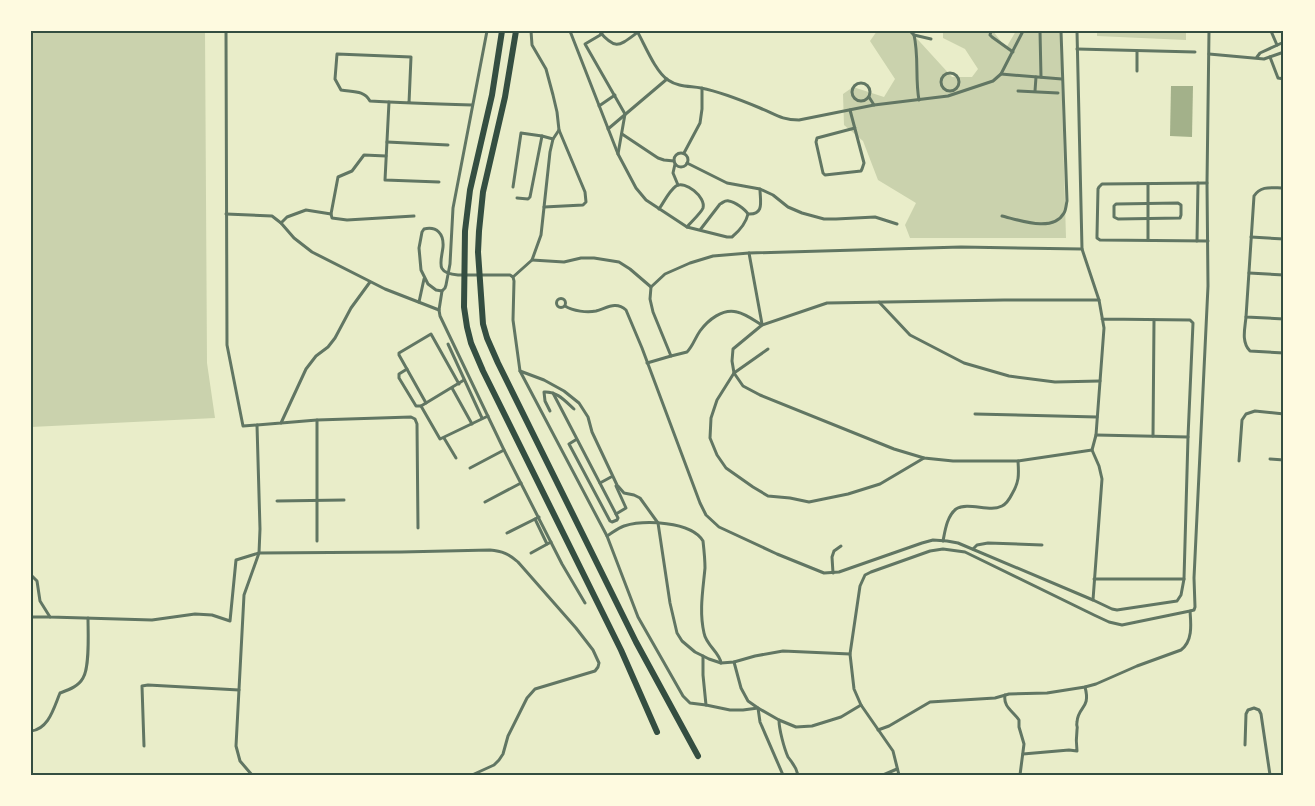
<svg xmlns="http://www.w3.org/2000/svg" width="1315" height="806" font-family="Lora,serif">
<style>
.green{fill:#cad2ad}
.water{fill:#a3b18a}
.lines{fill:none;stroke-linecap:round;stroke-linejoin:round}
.minor{stroke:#617663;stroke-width:3}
.motorway{stroke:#344e41;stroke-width:6}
.neatline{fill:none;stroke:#344e41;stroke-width:2}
</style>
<rect width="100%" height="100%" fill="#e9edc9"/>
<g class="green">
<path d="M31,31h174l2,332 8,55 -184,9z"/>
<path d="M877,31h33l42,46h20l6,-8 -13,-20 -22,-11v-7h50l13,17 10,-17h44l6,207h-156l-5,-13 11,-22 -38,-23 -15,-39 -19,-16 -1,-31 10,-7 31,10 11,-18 -25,-38z"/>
<path d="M1097,31h89v9l-89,-4z"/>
</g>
<path class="water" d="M1171,86h22l-1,51 -22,-1z"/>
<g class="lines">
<g class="minor">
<path d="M226,31l1,314 16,81 38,-3 25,-54 10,-13 12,-9 7,-9 16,-30 19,-26"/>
<path d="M487,31l-34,177 -3,56 -4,21 -1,3 -3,3 -6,-1 -8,-6 -7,-14 -2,-22 3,-16 2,-3c13,-3 20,5 19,18 -2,16 -8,26 15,28h52l3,2 1,4 -1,39 7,51 87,165 31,81 45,79 7,7 16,2"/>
<path d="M570,31l48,123 18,34 10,12 41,27 40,10h5c6,-5 14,-14 16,-23 -3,-5 -13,-12 -19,-13 -4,-1 -5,1 -9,3l-20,26"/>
<path d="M599,31c17,20 20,15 39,1"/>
<path d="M637,31c8,14 18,40 31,49 10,7 22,6 33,8 20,4 40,12 59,20 15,6 21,12 39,12l75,-15 74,-9 45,-15 8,-7 22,-43"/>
<path d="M910,31l4,4c5,21 1,44 5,65"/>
<path d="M991,31l-1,4 2,2 21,15"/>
<path d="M1040,31l1,46"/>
<path d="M1077,31l5,218"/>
<path d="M1271,31l6,14"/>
<path d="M602,34l-17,10 40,70 -7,40"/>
<path d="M914,35l17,4"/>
<path d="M1077,49l118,3"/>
<path d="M1209,54l55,5 20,-7"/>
<path d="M1257,57l3,-4 24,-11"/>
<path d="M1270,57l8,21 6,1"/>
<path d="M1137,71v-20"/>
<circle cx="950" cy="82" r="9"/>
<path d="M1001,74l61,5"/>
<circle cx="861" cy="92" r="9"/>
<path d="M1018,91l40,2"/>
<path d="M1035,91l1,-14"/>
<path d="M869,97l5,8"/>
<path d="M389,102l-4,78 54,2"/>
<path d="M409,103l2,-46 -74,-3 -2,25 6,11c12,2 23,0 29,11 34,2 68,3 102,4"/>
<path d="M599,106l16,-11"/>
<path d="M850,110l14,53 -2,6 -1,2 -36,4 -2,-2 -7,-31 1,-4 38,-10"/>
<path d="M608,129l59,-50"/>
<path d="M622,134l36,24 6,2 10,1"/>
<path d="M387,142l61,3"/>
<path d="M684,153l16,-30 2,-14v-21"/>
<circle cx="681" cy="160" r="7"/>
<path d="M687,163l40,20 33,6 13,6 15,12 14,6 22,6h12l39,-2 22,7"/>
<path d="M675,164l-2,9 5,12"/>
<path d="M1207,183l-105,1 -3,3 -1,2 -1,46v3l3,2 108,1"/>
<path d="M513,187l8,-54 21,3 11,3"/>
<path d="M1284,188c-12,0 -23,-3 -30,8l-8,121 38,2"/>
<path d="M517,198l11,1 2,-2 12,-61"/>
<path d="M1178,203l3,2v10l-1,3 -62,1 -4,-2v-11l2,-2z"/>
<path d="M544,207l39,-2 3,-3 -1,-10 -26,-62"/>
<path d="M659,209c5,-7 10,-18 17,-23 9,-6 30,11 27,22 -2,5 -12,14 -16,19"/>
<path d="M226,214l46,2 9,7 13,15 18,14 73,37 54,21"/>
<path d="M331,214l1,4 15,2 67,-4"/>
<path d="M748,214c17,1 12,-13 12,-25"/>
<path d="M1002,216c17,4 51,17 62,-3 2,-3 2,-8 3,-12l-6,-170"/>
<path d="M281,223l6,-6 19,-7 25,4 7,-37 14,-6 12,-16 22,1"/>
<path d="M1251,237l33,2"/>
<path d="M1148,240v-56"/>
<path d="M1197,241l1,-58"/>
<path d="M749,253l13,71"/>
<path d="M532,260l32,2 17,-4h13l25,4 11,7 21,18"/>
<path d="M1249,273l35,2"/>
<path d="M513,277l19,-17 9,-25 9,-83 3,-13 6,-9 -2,-18 -4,-17 -7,-26 -14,-24 -1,-14"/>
<path d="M442,291l-3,19 1,6 64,134 58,114 23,39"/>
<circle cx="561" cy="303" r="4.5"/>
<path d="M419,302l5,-23"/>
<path d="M879,302l31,33 54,28 45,13 46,6 45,-1"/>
<path d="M565,306c8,5 22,7 31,5 11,-3 20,-10 30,-1l16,38 58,155 6,12 13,12 58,27 47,19 15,-1 83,-29 11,-3 14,1 11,2 135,57"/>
<path d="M1246,317c-1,11 -5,25 4,34l34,2"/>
<path d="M448,344l34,74"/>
<path d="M768,349l-34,24 9,13 17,9 134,54 30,9 29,3h65l74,-11"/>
<path d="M671,356l16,-4c6,-6 8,-14 13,-21 8,-11 23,-23 37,-19 9,2 18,9 25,13"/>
<path d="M647,363l24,-7 -18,-44 -3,-13 1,-12 14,-13 25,-11 23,-7 36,-3 212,-6 121,2 17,51 5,28 -8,107 -4,15 7,16 3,13 -9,121 19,9 5,1 60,-9 4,-6 3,-16 4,-142 5,-114 -3,-3 -88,-1"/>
<path d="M407,369l-8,5v4l17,28h5"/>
<path d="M520,371l24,9 20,11 15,12 9,14 4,15 25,53 7,8 10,2 6,3 18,25 12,80 7,30 5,8 13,11 14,7 12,4 13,-1 21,-6 28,-5 67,3"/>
<path d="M459,384l-28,-50 -32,19v2l27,48 -5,3 19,33 48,-23"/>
<path d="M452,388l20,36"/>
<path d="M553,393l63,121 2,4 -1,2 -5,2 -2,-1 -41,-77 8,-5"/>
<path d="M426,403l38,-23"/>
<path d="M550,411l-5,-10 -1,-9c13,-1 21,9 30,17"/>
<path d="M975,414l122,3"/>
<path d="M281,423l36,-3 94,-3 4,2 2,5 1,104"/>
<path d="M1096,435l92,2"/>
<path d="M1153,436l1,-116"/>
<path d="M444,438l12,20"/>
<path d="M924,458l-44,26 -32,10 -39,8 -19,-4 -22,-2 -15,-9 -27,-19 -9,-13 -7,-17 1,-20 6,-18 17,-27 -2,-12 1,-12 29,-24 65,-22 177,-3h95"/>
<path d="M1270,459l14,1"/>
<path d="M1239,461l3,-41 4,-6 9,-3 29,3"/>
<path d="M470,468l34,-18"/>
<path d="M600,483l11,-6"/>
<path d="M277,501l67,-1"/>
<path d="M485,502l36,-19"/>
<path d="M616,514l10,-6 -10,-22"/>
<path d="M535,519l12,25"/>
<path d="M507,533l32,-16"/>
<path d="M607,536c5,-3 11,-8 17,-10 20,-6 67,-5 79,15 1,9 2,18 2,27 -2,22 -6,43 -1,65 2,12 16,20 17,30"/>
<path d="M317,541v-121"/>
<path d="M943,541c2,-10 4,-25 13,-32 12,-8 34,4 46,-3 4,-2 8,-8 10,-12 7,-12 7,-18 6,-33"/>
<path d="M973,549l4,-4 11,-2 54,2"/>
<path d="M531,553l20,-11"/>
<path d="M833,573l-1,-16 2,-6 7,-5"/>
<path d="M31,575l6,6 3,20 10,16 102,3 43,-6 17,1 18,6 6,-61 23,-7 142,-1 89,-2c12,1 19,4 28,12l58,66 17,22 6,13 -1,4 -3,4 -60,18 -8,9 -19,38 -5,18 -4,6 -5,5 -22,10"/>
<path d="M1094,579h90"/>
<path d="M31,617h19"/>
<path d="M703,656v19l3,30 24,5h13l15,-2 21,12 17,7 16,-1 29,-9 20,-12"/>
<path d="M734,662l7,26 7,13 10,7 2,14 23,53"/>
<path d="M1005,695c-2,12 8,16 14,25v7l5,17 -4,31"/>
<path d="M779,720c0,9 5,28 9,37 5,7 8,9 10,18"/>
<path d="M878,730l11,-4 41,-24 65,-4 14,-4 38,-1 38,-6 11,-3 41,-18 44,-16c12,-9 10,-26 9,-39"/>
<path d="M31,731c18,-2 23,-24 29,-38 8,-3 18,-6 23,-15 7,-11 5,-46 5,-60"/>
<path d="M1245,745l1,-31 2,-4 6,-2 5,2 2,4 9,61"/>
<path d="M144,746l-2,-60 6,-1 91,5"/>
<path d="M1023,754l46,-4 8,1c-1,-8 -1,-13 0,-21 1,-6 -1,-2 0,-8 1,-16 14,-13 8,-35"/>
<path d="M252,775l-12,-14 -4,-15 8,-151 15,-42 1,-24 -3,-104"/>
<path d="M883,775l14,-6"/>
<path d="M899,775l-6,-24 -32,-46 -7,-16 -4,-35 10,-68 5,-11 6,-3 59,-21 13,-2 22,3 129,63 15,7 13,3 68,-14 4,-1 1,-3 -1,-29 14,-292 -1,-103 2,-152"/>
</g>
<g class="motorway">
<path d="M502,31l-10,64 -22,95 -5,41 -1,76 3,20 4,16 12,28 138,279 36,82"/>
<path d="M516,31l-11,66 -22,95 -4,39 -1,21 5,72 4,14 11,25 138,279 62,114"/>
</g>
</g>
<rect width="1315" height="806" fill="none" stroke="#fefae0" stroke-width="65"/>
<rect x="32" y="32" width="1250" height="742" class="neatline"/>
</svg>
